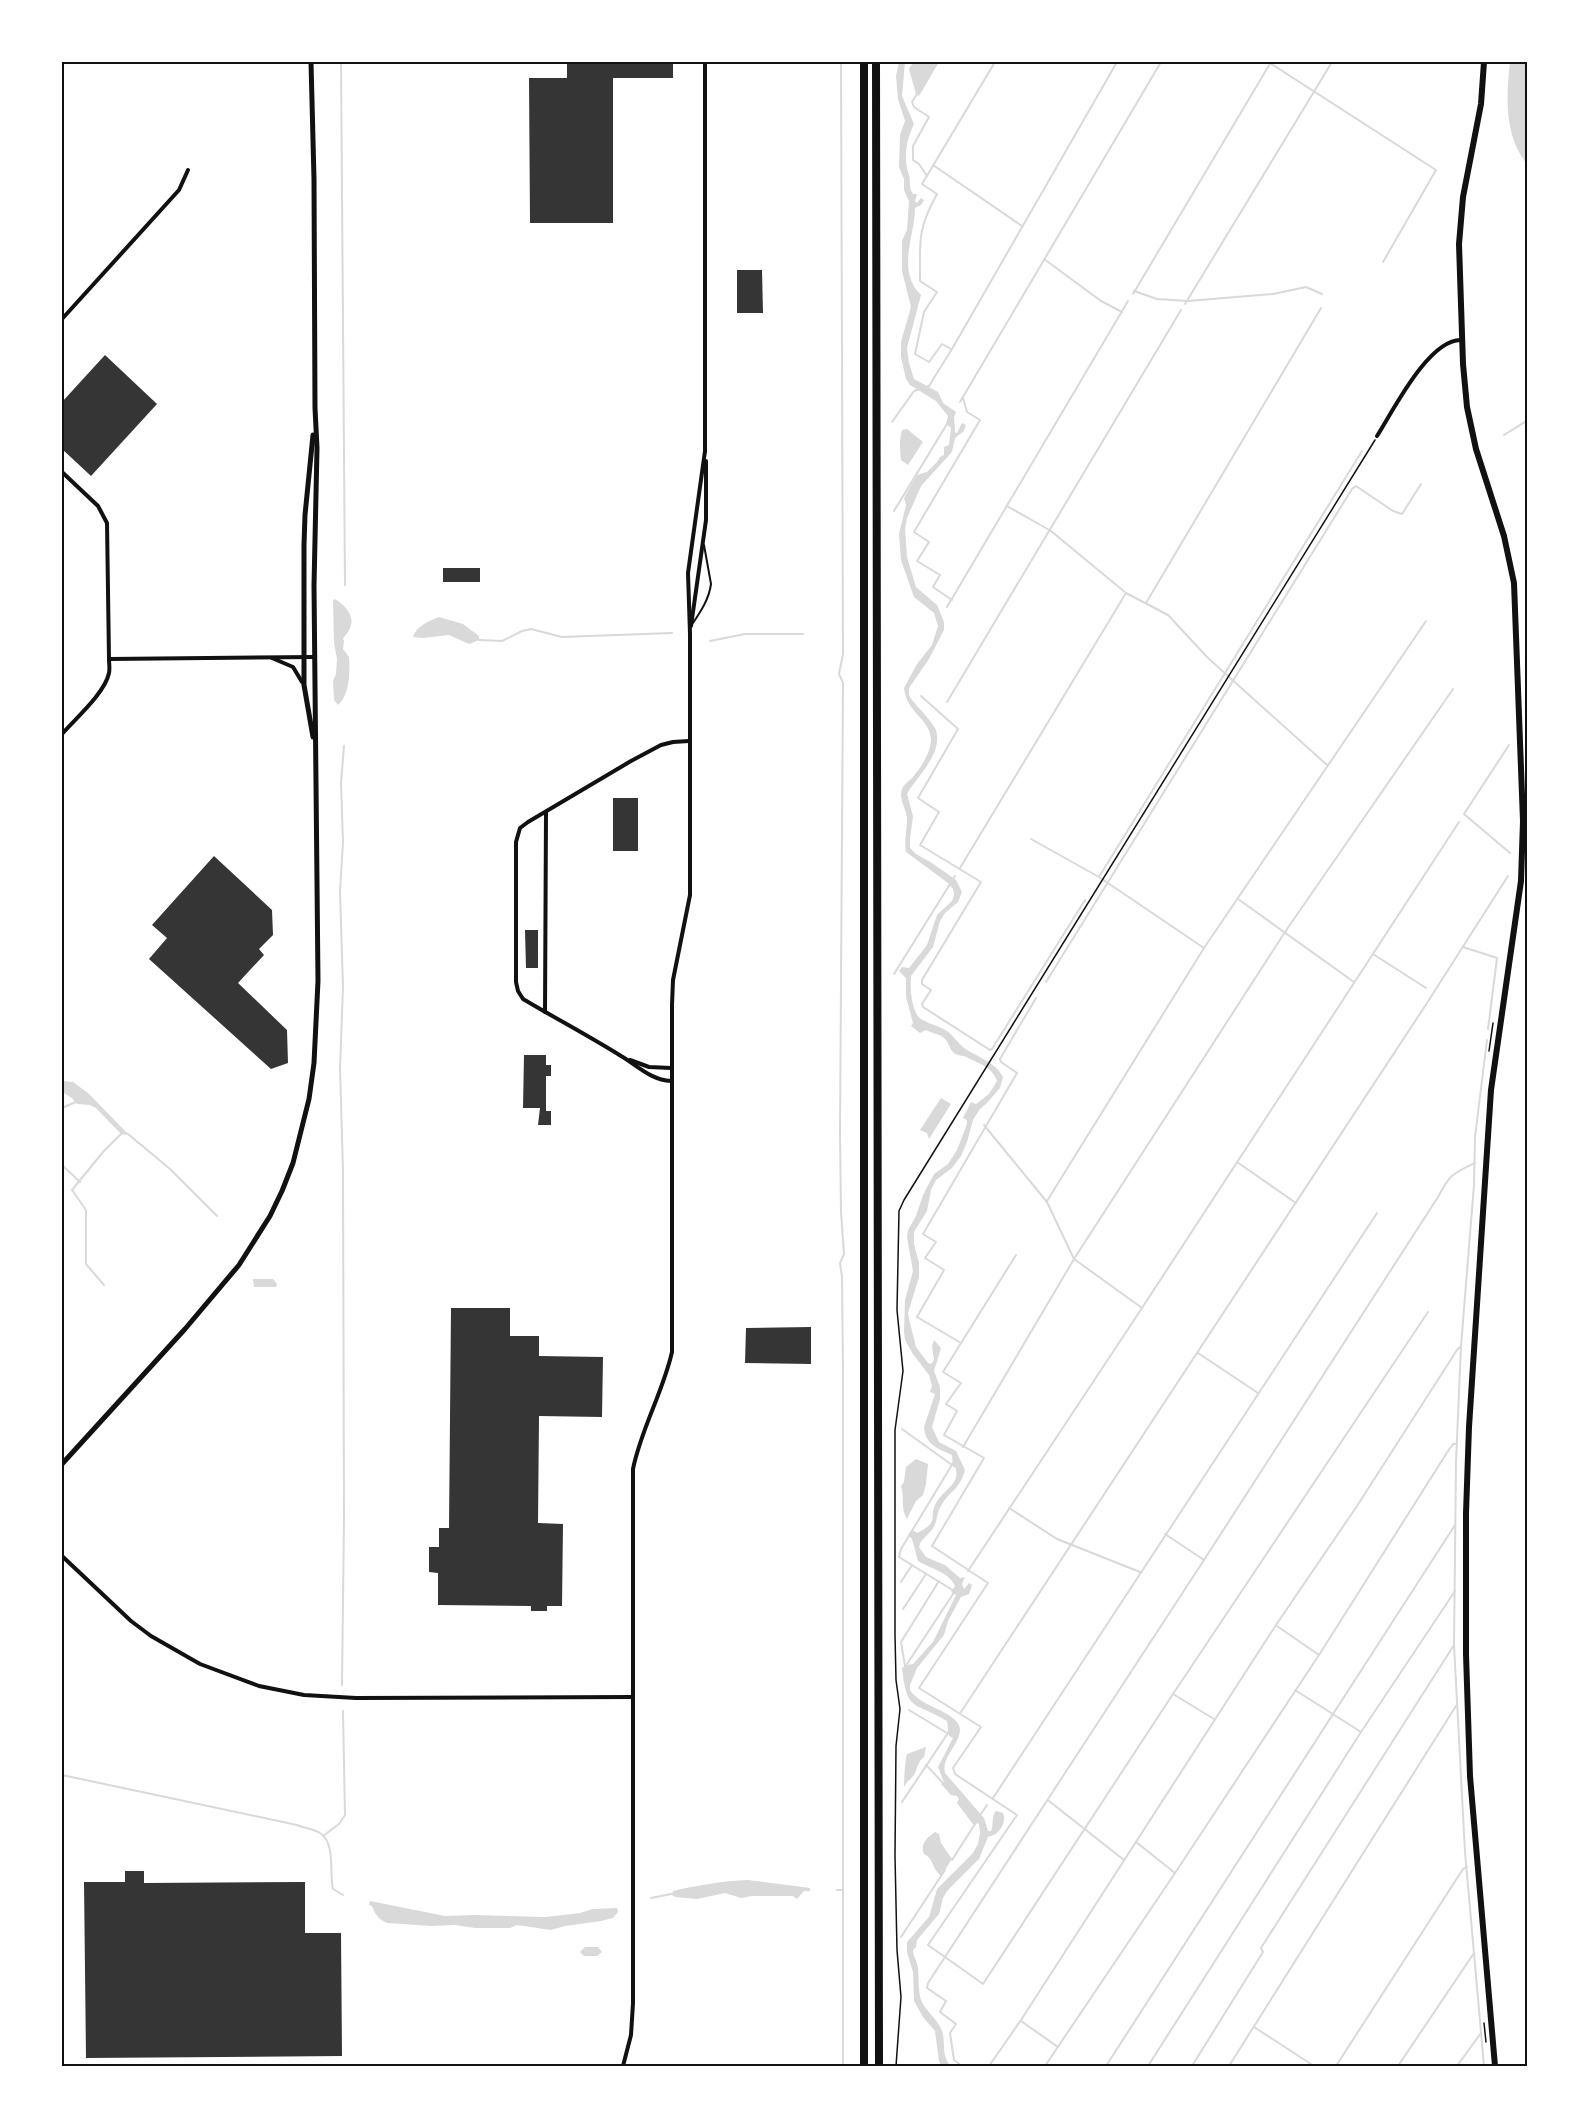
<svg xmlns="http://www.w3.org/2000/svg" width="1589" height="2128" font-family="'Varela Round',sans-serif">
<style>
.water{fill:#d9d9d9}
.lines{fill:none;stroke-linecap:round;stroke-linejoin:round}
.stream{stroke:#d9d9d9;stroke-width:2}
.building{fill:#353535}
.path{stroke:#111;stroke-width:1.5}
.service{stroke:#111;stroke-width:2}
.minor{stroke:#111;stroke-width:4}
.tertiary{stroke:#111;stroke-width:5}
.secondary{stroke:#111;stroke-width:6}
.motorway{stroke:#111;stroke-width:8}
.neatline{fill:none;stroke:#111;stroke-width:2}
</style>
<rect width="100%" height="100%" fill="#fff"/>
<g class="water">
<path d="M899,62h6l-3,34 12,28c-8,17 -11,34 -5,51 2,7 -1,12 4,19h4l-2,7 2,2 4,-5 3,2 -3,5 -6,3c0,28 -19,63 6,87l-14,53 2,15 5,16 24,13 5,11 13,9 -2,5 1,15 2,1 5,-10 4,2 -2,6 -9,7 -3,14 -31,34 -14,32 -2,11 2,28 9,30 21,18 7,17v8l-15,29 -20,29v7l3,5c6,7 21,23 24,30 7,24 -19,46 -29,64l6,22 -3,23v9l6,6 16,9 24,17 6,12 -4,10 -13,11 -5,8 -7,26 -22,29c-1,11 0,36 10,43 8,5 18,7 26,12 7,5 12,14 20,19 12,7 30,14 36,27l-3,11 -13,15 -7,6 -7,11 -6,22 -6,14 -9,12 -16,12 -5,10 -4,21 -13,21v12l5,19v14l-11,36 1,6 7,28 12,16 3,1 3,-4 -2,-14 2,-6 7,8 -7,23 6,16v12l-8,28 7,15 17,9 9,19c-6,21 -15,20 -24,36 -5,7 -3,15 -8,22 -5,8 -12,10 -14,19l7,10 19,8 15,13 5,-1 -3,7 2,5 5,-6 3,2 -3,9 -8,3 -13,24 -4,14 -27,33 -7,17v5c10,17 49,22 50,39 0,16 -19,28 -15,44l39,45 4,13h3c3,-6 0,-14 5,-20l7,2c4,10 -4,22 -15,24l-9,22 -32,32 -4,7 -4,16 -22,26 -1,7 -3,3c0,6 4,11 5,18 1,11 0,22 3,32 4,11 17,19 21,31 4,12 -1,26 9,35h-10l-2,-5 -4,-30 -12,-14 -9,-16 -1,-29 -6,-20v-10l22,-25 8,-28 36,-36 5,-9 2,-11 -1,-9 -2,-1 -2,3 -3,-3 -15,-20 2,-4 -2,-3 -6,-1 -10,-11 3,-2 -6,-15 15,-29 -4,-2 -2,-15c-33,-20 -40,-8 -45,-53l4,-3 7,-1 20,-22 23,-47 -5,-3 4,-6c-6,-14 -24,-17 -37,-25l-6,-22 -4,-4 4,-5 5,3c24,-12 11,-15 19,-30 7,-13 26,-20 19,-36h-2l-1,-12c-13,-6 -27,-10 -28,-28l11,-33 -5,-2 2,-6 -3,-11 -16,-21 -8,-14 -1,-8 1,-32 8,-29 -6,-34 1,-7 8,-14 7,-21 11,-21 14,-10 9,-14 10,-26v-4l-4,-2 8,-16 5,2 13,-10 8,-13c-5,-15 -20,-18 -33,-25 -16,-1 -12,-11 -20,-18 -4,-4 -13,-5 -18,-8l-6,3 -9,-7 2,-3 -7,-26v-19l-7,-7 3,-4 7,1 18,-23 10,-30 15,-14 2,-6 -1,-6 -5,-6 -42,-31c-2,-12 1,-21 1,-33 0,-11 -10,-20 -4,-32 2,-3 7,-7 10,-10 8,-10 18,-24 18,-38 -2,-22 -24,-25 -27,-51l13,-24 15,-19 6,-19 -4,-13 -20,-16 -13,-37 -2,-26 7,-29 -2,-7 13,-23 10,-3 10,-10 3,-5 4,-2v-8l5,-2 2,-17 -5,-4 2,-8 -12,-15 -26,-16 -4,-6 -5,-22v-15l10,-35 -9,-36v-30l5,-11 2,-29 -5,-11v-11l-5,-12 1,-32 5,-14 -7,-22 -2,-23z"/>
<path d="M913,62h26l-20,34 -3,-2 -7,-25z"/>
<path d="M1510,62h17v102c-23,-28 -21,-68 -17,-102z"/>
<path d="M907,429l16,13 -15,23 -7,-5c-1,-9 -2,-21 1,-30z"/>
<path d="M335,599c10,6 22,19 14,31 -1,3 -4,5 -6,9l1,2 -1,8 6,8c1,14 1,38 -11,48l-4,-5 -1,-19 3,-7 1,-15 -3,-16 -1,-42z"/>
<path d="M439,617l24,7 16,12v4l-10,4 -20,-9 -26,3 -10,-1c3,-11 16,-16 26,-20z"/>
<path d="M62,1081l11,1 15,11 41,42 -8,-1 -25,-26 -6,-3 -13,-1 -5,-6 -10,-6z"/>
<path d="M941,1098l10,6 -22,35 -2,-6 -7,-3z"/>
<path d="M253,1279h20l4,5 -1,3h-22z"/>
<path d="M916,1459l12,5 -2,20 -3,11 -7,6 -9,18c-7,-11 -2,-21 -6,-33l3,-4 2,-15z"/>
<path d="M926,1747l-2,10c-7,5 -6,11 -10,18 -4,5 -7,6 -10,12 0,-6 1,-28 3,-33z"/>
<path d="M935,1832l4,2 2,9 11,16 -11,17c-9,-7 -7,-17 -17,-22 -4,-11 3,-16 11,-22z"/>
<path d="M748,1880l62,8v3h-6l-7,8 -4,-3h-41l-11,2 -16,-5 -28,6 -22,-2 -3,-2 1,-4c25,-6 50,-10 75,-11z"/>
<path d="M370,1901l75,15 29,-1 72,2 34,-4 13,-4 24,-1 1,4 -5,6 -12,3 -36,5 -14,4 -34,-5 -7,3h-35l-20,-3 -24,1 -44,-3c-8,-3 -12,-9 -15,-17l-3,-1z"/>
<path d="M585,1947h13l4,5 -5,4h-13l-4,-4z"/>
</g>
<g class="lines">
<g class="stream">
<path d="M341,62l4,523"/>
<path d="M841,62l2,592 -4,20 4,9 -3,450 1,79 3,42 -4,9 2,14 1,95v694"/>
<path d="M1270,63l166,107 -53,92"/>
<path d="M918,92l-6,10 2,5 15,10 -16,29v14l6,4 8,12"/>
<path d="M933,165l89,61"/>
<path d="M1044,259l57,42 21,11"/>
<path d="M1134,291l23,8 31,2 85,-7 33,-7 16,7"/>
<path d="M1133,294l138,-232"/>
<path d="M1185,304l147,-242"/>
<path d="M951,349l-9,-5 -13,18 -14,-8 9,-42 13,-20 -17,-11c0,-39 -3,-51 17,-87l-15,-10 73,-122"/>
<path d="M926,387l3,-1 23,-37 165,-287"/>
<path d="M960,402l201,-340"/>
<path d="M892,422l22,-31 6,-2"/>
<path d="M1504,435l24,-15"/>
<path d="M1007,506l44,25 75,62 42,22 40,43 119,107"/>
<path d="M894,511l53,-87"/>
<path d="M1528,516v15"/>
<path d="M952,600l-19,-13 7,-12 -23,-14 12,-19 -15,-10 66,-112 -13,-8 -4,-14"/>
<path d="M1146,603l175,-295"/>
<path d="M947,607l181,-306"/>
<path d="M479,640l23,1 20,-10 9,-2 31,8 110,-4"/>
<path d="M710,641l35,-7h58"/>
<path d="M921,696l37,33 -40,69 21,14 -19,33 61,37 -59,98v4l9,6 -9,14 1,3 67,43 2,-1 93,-149"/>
<path d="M947,702l234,-392"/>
<path d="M1509,745l-45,69 46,39"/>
<path d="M1031,839l68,38 105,71"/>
<path d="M960,868l166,-275"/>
<path d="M1099,877l263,-426"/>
<path d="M1238,899l116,83"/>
<path d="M1463,947l34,11 -9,71"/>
<path d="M1373,954l53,34"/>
<path d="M894,974l61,-98"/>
<path d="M1046,982l306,-493 4,-3 37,25 9,3 19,-30"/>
<path d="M62,1108l16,-7"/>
<path d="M984,1125l63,77 27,57 68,49 317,-486"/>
<path d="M128,1134l42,35 47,47"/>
<path d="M1237,1162l59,41"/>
<path d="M62,1165l18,17"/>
<path d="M1047,1201l157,-253 222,-327"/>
<path d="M1016,1255l-73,117 18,11 -15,21 11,7 -13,24 40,23 -52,88 56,37 -69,105 62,39 -28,41 2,6 62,41 -89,130 55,39 190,-290 255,-382"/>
<path d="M104,1285l-18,-21v-54l-14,-20 31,-38 19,-19"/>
<path d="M961,1343l-44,-26 27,-47 -19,-12 11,-16 -13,-8 94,-161 -16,-11 -1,-3 36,-61"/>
<path d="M1198,1353l60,40"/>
<path d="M902,1429l50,36"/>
<path d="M963,1447l111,-188 211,-327 168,-243"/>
<path d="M953,1463l-52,86 -2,8 55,34"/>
<path d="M1009,1508l48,31 83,33"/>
<path d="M1165,1534l39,26"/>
<path d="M968,1571l174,-263"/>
<path d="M901,1582l11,-17"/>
<path d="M903,1609l23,-35"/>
<path d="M1277,1626l42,29"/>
<path d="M907,1664l48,-73"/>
<path d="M905,1666l-4,-24 38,-61"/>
<path d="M342,1685l2,-166 -1,-349 -3,-101 3,-82 -3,-96 3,-49 -2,-59 3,-37"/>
<path d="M1295,1690l66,42"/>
<path d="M1173,1694l41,25"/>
<path d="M909,1710l38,23"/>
<path d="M961,1712l466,-709 81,-127"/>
<path d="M926,1765l18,19"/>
<path d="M62,1775l235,50c7,3 16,4 23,8 16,10 9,41 13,56l10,6"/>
<path d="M993,1798l384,-585"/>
<path d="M1049,1801l75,59"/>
<path d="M902,1802l48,-72"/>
<path d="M981,1814l6,-9"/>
<path d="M323,1836l16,-12 6,-9 -2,-104"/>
<path d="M1136,1842l39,31"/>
<path d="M952,1860l23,-36"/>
<path d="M837,1890h6"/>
<path d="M651,1898l25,-5"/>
<path d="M901,1937l44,-67"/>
<path d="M1021,2021l37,26"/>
<path d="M1254,2027l60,39"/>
<path d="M962,2066l-8,-6 -4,-27 6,-9 -16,-12 6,-11 -19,-13 1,-5 276,-423 234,-363c12,-23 14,-23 37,-34"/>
<path d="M989,2066l32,-46 255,-395 81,-119 100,-156 4,-4"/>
<path d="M1045,2066l130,-193 144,-218 129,-204 5,-7h4"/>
<path d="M1106,2066l349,-541"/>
<path d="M1148,2066l213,-334 94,-141"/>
<path d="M1192,2066l71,-114 -2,-4 193,-303"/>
<path d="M1229,2066l227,-360"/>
<path d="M1336,2066l127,-197 4,-2"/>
<path d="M1398,2066l76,-113"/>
<path d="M1457,2066l24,-33"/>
<path d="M1484,2066l-19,-214 -11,-207 2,-183 5,-116 13,-161 1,-48 12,-97"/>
</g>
</g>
<g class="building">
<path d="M567,62h106v16h-60v145h-83l-1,-145h38z"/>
<path d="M737,270h25l1,43h-26z"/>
<path d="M105,355l52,49 -66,72 -29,-27v-47z"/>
<rect x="443" y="568" width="37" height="14"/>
<rect x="613" y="798" width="25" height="53"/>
<path d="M214,856l58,54 1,25 -14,14 5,6 -26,28 49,47 1,33 -17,6 -122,-110 18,-21 -15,-13z"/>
<path d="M525,930h13v38h-12z"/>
<path d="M524,1055h22v10h5v11h-5v35h5v14h-13l2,-17h-17z"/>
<path d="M451,1308h59v28h29v20l64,1 -1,60 -63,-1 -1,107 25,1 -1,82h-15v5h-16v-5l-93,-1v-32l-9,-1v-25h10v-19h10z"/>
<path d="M811,1327v37l-66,-1 1,-35z"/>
<path d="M125,1871h19v12l161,-1v51h36l1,123 -256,2 -2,-176h41z"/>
</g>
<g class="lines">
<g class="path">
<path d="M1489,1051l4,-28"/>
<path d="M1484,2023l2,19"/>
<path d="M896,2066l5,-69 -4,-47 -2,-94 1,-110 4,-37 -4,-29 -1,-45v-205l8,-59 -6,-61 2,-99 5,-11 471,-760"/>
</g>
<path class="service" d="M693,623c8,-12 16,-24 18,-39l-7,-39"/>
<g class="minor">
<path d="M705,62v389"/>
<path d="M62,319l117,-129 9,-20"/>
<path d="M1377,436c16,-25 52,-98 85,-96"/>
<path d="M62,472l36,34 9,17 2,136c0,4 1,10 0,14 -4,20 -34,46 -47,61"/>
<path d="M691,626l15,-106v-59"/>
<path d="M272,658l21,9 9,15"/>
<path d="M109,659l206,-2"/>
<path d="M545,1012l1,-200"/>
<path d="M630,1060l19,7 22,1"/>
<path d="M671,1081c-20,-1 -33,-15 -50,-25 -32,-20 -66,-38 -98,-57l-5,-8 -2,-9v-140l4,-14 8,-6 103,-61 30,-16 12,-3 16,-1"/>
<path d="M62,1556l69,65 20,15 49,28 59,22 45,9 52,3 277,-1"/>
<path d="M623,2066l8,-31 2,-32v-534c8,-40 30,-77 39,-117v-347l1,-25 17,-85v-261l-2,-61 17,-122"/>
</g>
<g class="tertiary">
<path d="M313,737l-9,-52v-140l1,-30 8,-80"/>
<path d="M62,1464l123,-135 54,-64 31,-49 12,-25 11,-28 16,-64 5,-36 4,-82 -4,-395 3,-138 -2,-40 -1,-229 -3,-117"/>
</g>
<path class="secondary" d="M1484,62l-3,42 -18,93 -4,47 4,120 4,43 9,42 28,87 10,47 9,238 -2,60 -30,209 -22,337 -3,86v141l4,122 25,290"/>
<g class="motorway">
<path d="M864,62v2004"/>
<path d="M876,62l3,2004"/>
</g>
</g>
<rect width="1589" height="2128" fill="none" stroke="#ffffff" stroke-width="126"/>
<rect x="63" y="63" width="1463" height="2002" class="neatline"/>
</svg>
